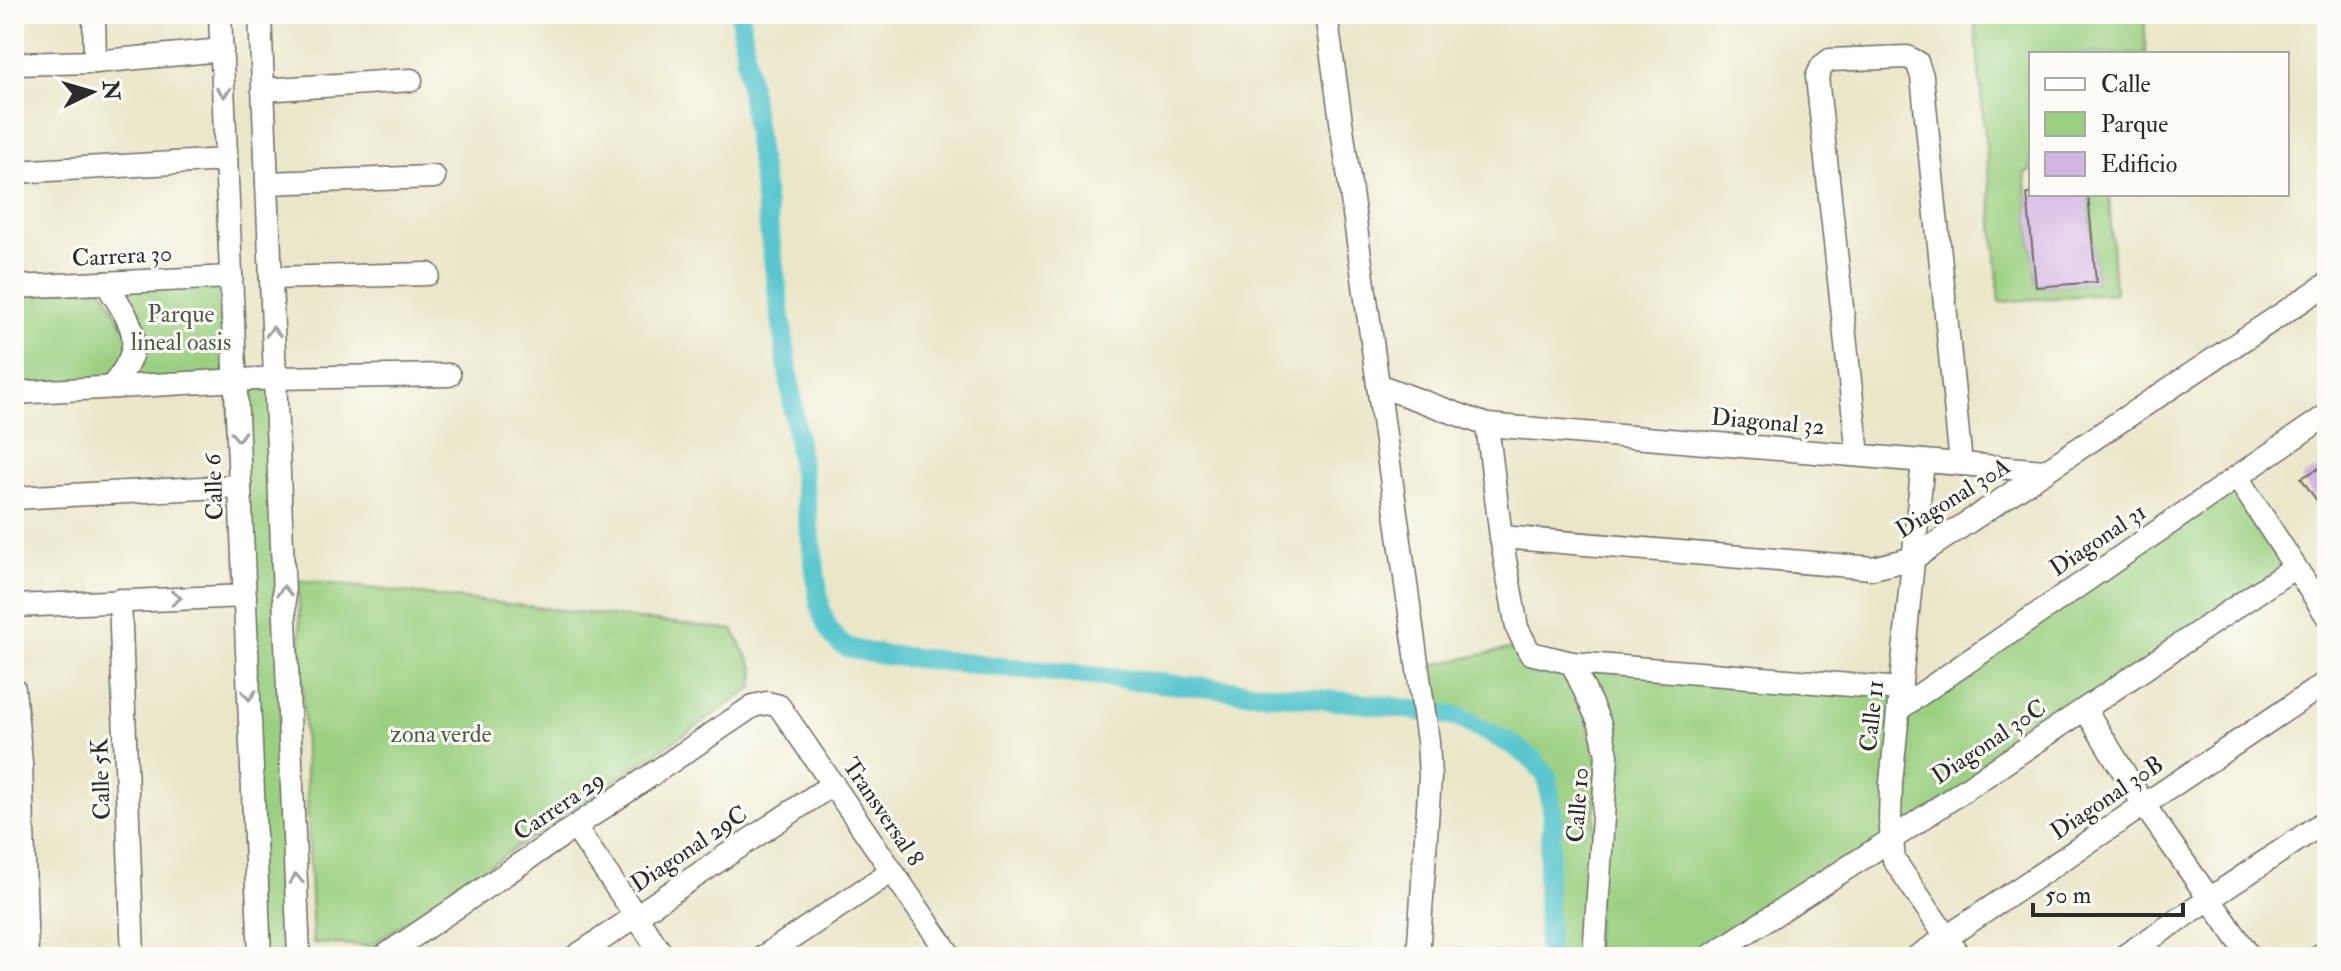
<svg xmlns="http://www.w3.org/2000/svg" width="2341" height="971" font-family="'IM FELL Double Pica',serif">
<style>
.green{fill:#9bd081;stroke:#637e56;stroke-width:2}
.lines{fill:none;stroke-linecap:round;stroke-linejoin:round}
.canal{stroke:#5ac7ce;stroke-width:20}
.building{fill:#d4b6e3}
.street-casing{stroke:#6e6c62;stroke-width:25}
.street{stroke:#fff;stroke-width:22}
.oneway{stroke:#a0a0a0}
.labels{text-anchor:middle;dominant-baseline:central;stroke-width:6;stroke-linejoin:round;paint-order:stroke}
.street-label{font-size:24px;fill:#2b2b2b;stroke:#fdfcf7}
.park-label{font-size:24px;fill:#4d5d45;stroke:#fdfcf7}
</style>
<rect width="100%" height="100%" fill="#fdfcf7"/>
<filter id="ink" filterUnits="userSpaceOnUse"><feTurbulence type="fractalNoise" baseFrequency=".0125" numOctaves="2"/><feDisplacementMap in="SourceGraphic" scale="16" xChannelSelector="R" yChannelSelector="G"/><feConvolveMatrix kernelMatrix="1 2 1 2 8 2 1 2 1" color-interpolation-filters="sRGB"/></filter>
<filter id="wash" filterUnits="userSpaceOnUse"><feTurbulence type="fractalNoise" baseFrequency=".006" numOctaves="4" result="noise"/><feDisplacementMap in="SourceGraphic" scale="32" xChannelSelector="R" yChannelSelector="G"/><feGaussianBlur stdDeviation="1.8" result="paint"/><feColorMatrix in="noise" values="0 0 0 0 0 0 0 0 0 0 0 0 0 0 0 0 0 1.4 0 .05"/><feComposite in="paint" operator="in"/></filter>
<g filter="url(#wash)">
<rect width="100%" height="100%" fill="#eae6c8"/>
<g class="green">
<path d="M1974,14h170l2,40h-115v117l-6,2 11,114 60,-5 -8,-88h21l6,99 -115,9z"/>
<path d="M226,281l-2,96 -104,6 15,-19 -23,-79z"/>
<path d="M102,287l26,48 -2,20 -18,27 -94,4v-93z"/>
<path d="M275,378l24,579h-41l-30,-577z"/>
<path d="M2237,477l58,90 -586,390h-115l13,-202 -35,-92 329,26 -2,18z"/>
<path d="M298,580l435,50 22,40 -2,18 -383,258 -57,-3z"/>
<path d="M1513,648l17,12 31,10 24,43 13,52 -12,192h-36l-2,-79 5,-61 -6,-40 -10,-20 -18,-14 -59,-31 -27,-5 -5,-41z"/>
</g>
<g class="lines">
<path class="canal" d="M740,14l80,593c13,42 24,42 65,48l493,50 78,11 57,29 21,15 13,17 6,40 -6,61 1,79"/>
</g>
<g id="blocks">
<g class="building">
<path d="M2027,194h61l8,88 -60,5z"/>
<path d="M2327,464v51l-26,-37z"/>
</g>
</g>
</g>
<g filter="url(#ink)">
<use href="#blocks" fill-opacity="0" stroke="#6e6c62" stroke-width="2"/>
<g class="lines">
<g class="street-casing">
<g id="street">
<path d="M94,14l1,48"/>
<path d="M220,14l40,943"/>
<path d="M260,14l39,943"/>
<path d="M1326,14l102,727 2,36 -12,180"/>
<path d="M14,64l81,-2 127,-12"/>
<path d="M263,90l148,-10"/>
<path d="M14,172l212,-12"/>
<path d="M267,183l167,-6"/>
<path d="M271,278l157,-4"/>
<path d="M106,283c27,43 43,60 5,104"/>
<path d="M14,287l217,-10"/>
<path d="M1378,385l109,40 558,46"/>
<path d="M14,393l261,-15 174,-3"/>
<path d="M1487,425l14,112 16,91 13,25 42,10 329,26"/>
<path d="M1858,455l-41,-378 5,-11 8,-6 77,-3 10,5 5,14 39,388"/>
<path d="M1923,461l-32,322 -1,37 4,40 66,97"/>
<path d="M2237,477l90,139"/>
<path d="M14,498l226,-12"/>
<path d="M1501,537l372,31 41,-10 413,-274"/>
<path d="M120,600l13,357"/>
<path d="M14,606l231,-10"/>
<path d="M1572,663l28,61 7,31 -13,202"/>
<path d="M14,689l7,74 6,194"/>
<path d="M1899,709l428,-294"/>
<path d="M2085,709l59,96 106,152"/>
<path d="M575,827l89,130"/>
<path d="M383,957l370,-251 14,-3 12,3 172,251"/>
<path d="M575,957l258,-173"/>
<path d="M763,957l129,-86"/>
<path d="M1709,957l183,-118 403,-272"/>
<path d="M1917,957l410,-275"/>
<path d="M2123,957l204,-137"/>
<path d="M2318,957l9,-6"/>
</g>
</g>
<use href="#street" class="street"/>
</g>
<defs><path id="oneway-chevron" d="M-2-3.5L2.5 0L-2 3.5" fill="none" stroke-width="1.6" stroke-linecap="round" stroke-linejoin="round" transform="scale(2)"/></defs>
<g class="oneway">
<use href="#oneway-chevron" transform="translate(224 92) rotate(88)"/>
<use href="#oneway-chevron" transform="translate(273 332) rotate(-92)"/>
<use href="#oneway-chevron" transform="translate(238 436) rotate(88)"/>
<use href="#oneway-chevron" transform="translate(284 591) rotate(-92)"/>
<use href="#oneway-chevron" transform="translate(176 598) rotate(-2)"/>
<use href="#oneway-chevron" transform="translate(249 695) rotate(88)"/>
<use href="#oneway-chevron" transform="translate(296 879) rotate(-92)"/>
</g>
</g>
<g class="labels">
<g class="street-label">
<text transform="translate(122 256) rotate(-3)">Carrera 30</text>
<text transform="translate(1768 422) rotate(5)">Diagonal 32</text>
<text transform="translate(214 487) rotate(-92)">Calle 6</text>
<text transform="translate(1953 498) rotate(-32)">Diagonal 30A</text>
<text transform="translate(2098 540) rotate(-34)">Diagonal 31</text>
<text transform="translate(1872 716) rotate(-84)">Calle 11</text>
<text transform="translate(1989 742) rotate(-34)">Diagonal 30C</text>
<text transform="translate(101 779) rotate(-92)">Calle 5K</text>
<text transform="translate(2107 798) rotate(-34)">Diagonal 30B</text>
<text transform="translate(1578 805) rotate(-86)">Calle 10</text>
<text transform="translate(559 806) rotate(-34)">Carrera 29</text>
<text transform="translate(883 812) rotate(56)">Transversal 8</text>
<text transform="translate(689 849) rotate(-34)">Diagonal 29C</text>
</g>
<g class="park-label">
<text x="181" y="314">Parque<tspan x="181" dy="28">lineal oasis</tspan></text>
<text x="441" y="734">zona verde</text>
</g>
</g>
<rect width="2341" height="971" fill="none" stroke="#fdfcf7" stroke-width="48"/>
<rect x="2029" y="52" width="260" height="144" fill="#fdfcf7" stroke="#a9a8a5" stroke-width="2"/>
<rect x="2045" y="78" width="40" height="12" fill="#ffffff" stroke="#a9a8a5" stroke-width="2"/>
<text x="2101" y="92" font-size="24" fill="#2b2b2b">Calle</text>
<rect x="2045" y="112" width="40" height="24" fill="#9bd081" stroke="#a9a8a5" stroke-width="2"/>
<text x="2101" y="132" font-size="24" fill="#2b2b2b">Parque</text>
<rect x="2045" y="152" width="40" height="24" fill="#d4b6e3" stroke="#a9a8a5" stroke-width="2"/>
<text x="2101" y="172" font-size="24" fill="#2b2b2b">Edificio</text>
<g transform="translate(92 92) rotate(85)" stroke="#fdfcf7" stroke-width="6" paint-order="stroke">
<path d="M0-6L14 30L0 20L-14 30Z" fill="#2b2b2b"/>
<text y="-12" font-size="22" font-weight="bold" text-anchor="middle" fill="#2b2b2b">N</text>
</g>
<path d="M2033 903v12h150v-12" fill="none" stroke="#2b2b2b" stroke-width="4"/>
<text x="2045" y="903" font-size="24" fill="#2b2b2b" stroke="#fdfcf7" stroke-width="6" paint-order="stroke">50 m</text>
</svg>
